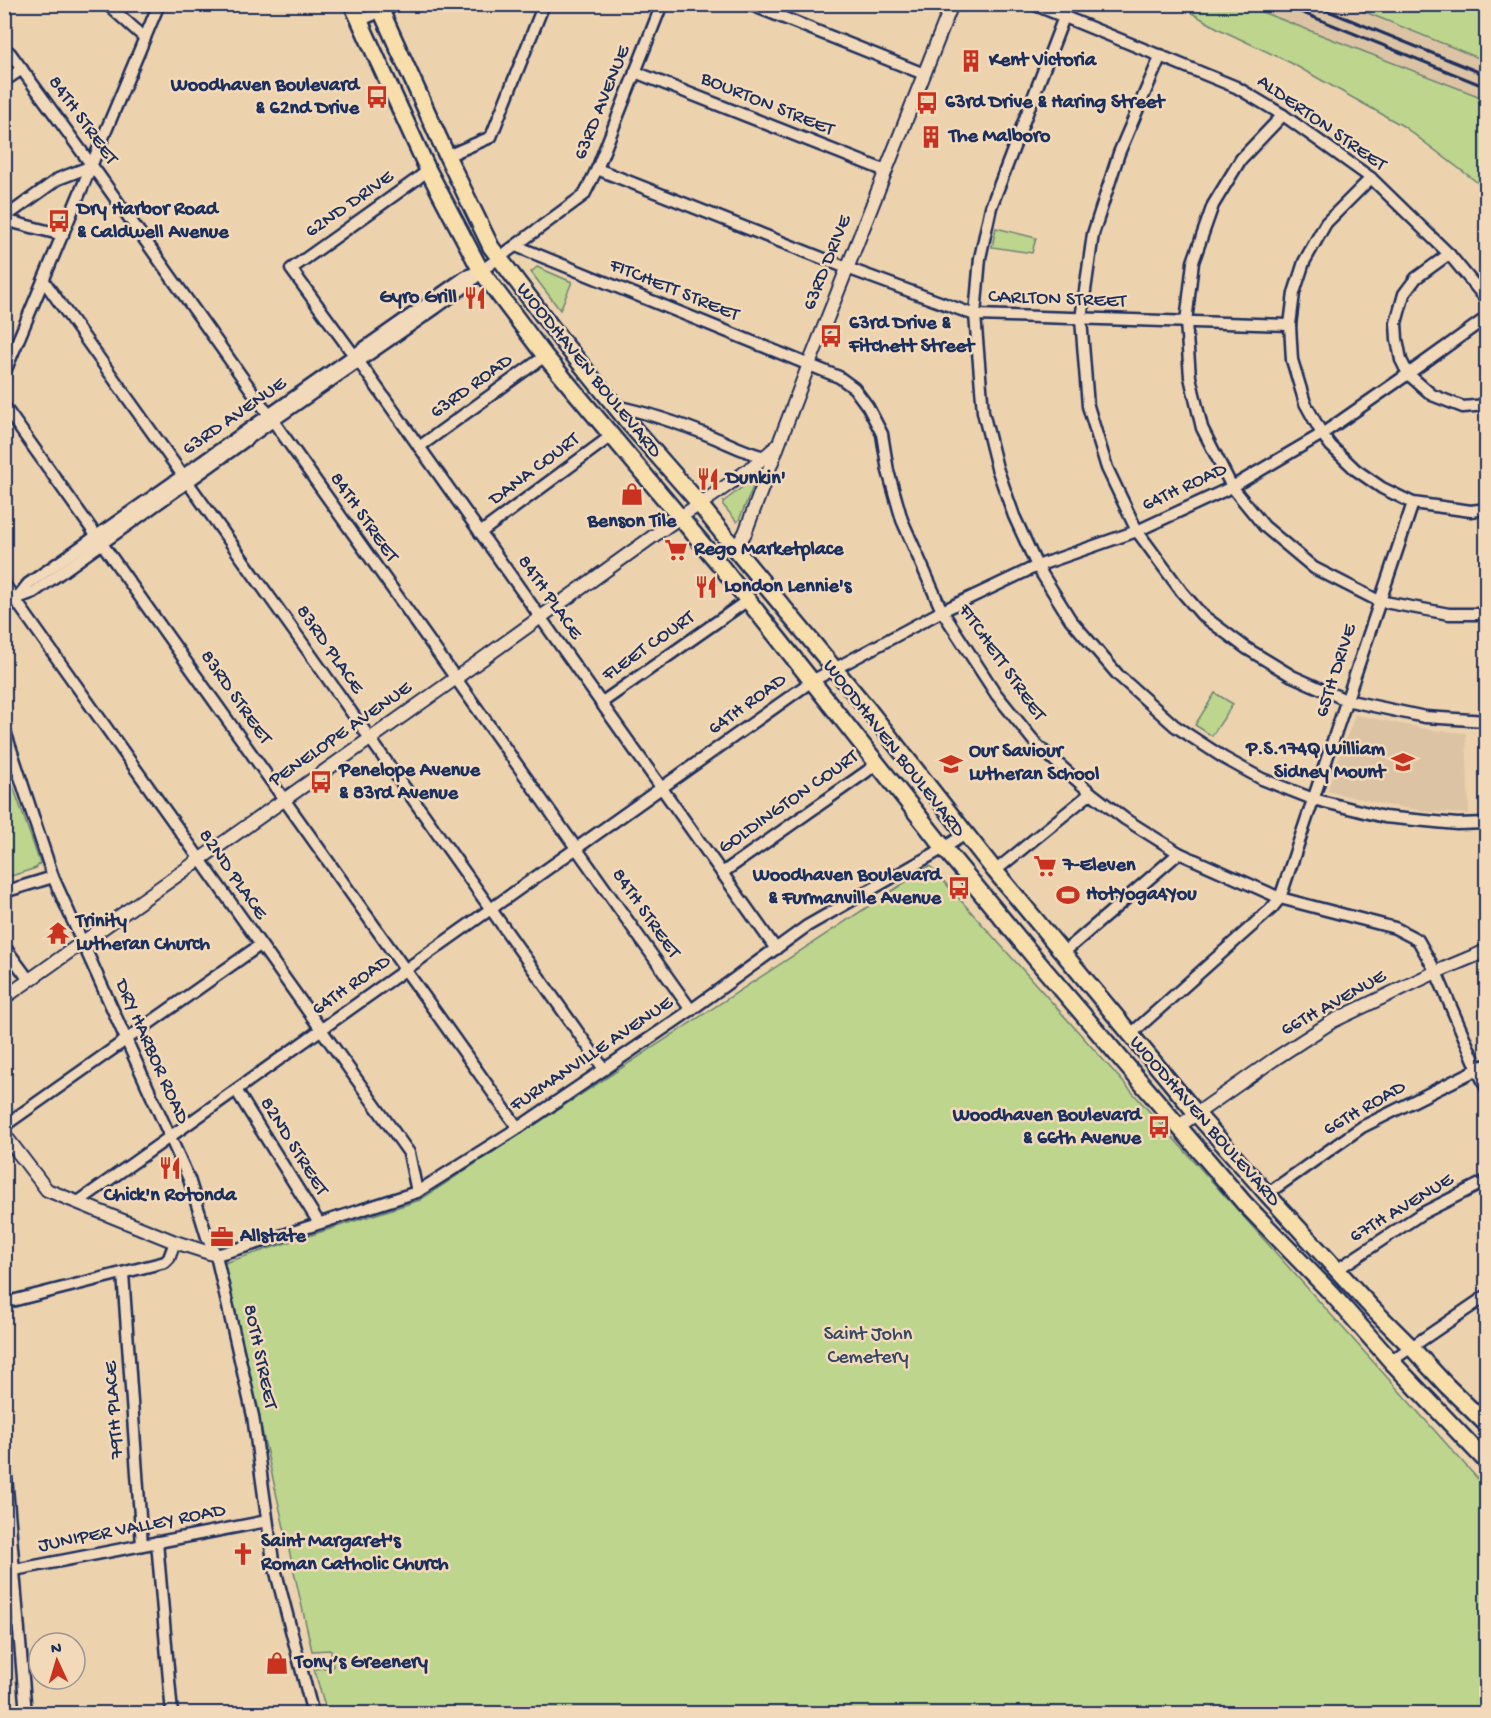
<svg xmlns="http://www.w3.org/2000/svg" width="1491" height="1718" font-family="'Gochi Hand',sans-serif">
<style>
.built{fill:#dcc3a3}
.green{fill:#bdd58c;stroke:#6c8275;stroke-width:1.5}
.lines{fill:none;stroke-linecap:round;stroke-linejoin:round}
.minor-casing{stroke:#1b2f5e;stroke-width:15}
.tertiary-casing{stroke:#1b2f5e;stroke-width:16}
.primary-casing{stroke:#1b2f5e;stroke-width:20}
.minor{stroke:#f2d9b9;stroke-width:10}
.tertiary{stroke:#f2d9b9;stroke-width:12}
.primary{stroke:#f8deab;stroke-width:15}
.rail{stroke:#1b2f5e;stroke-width:3}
.labels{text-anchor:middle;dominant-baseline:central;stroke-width:5;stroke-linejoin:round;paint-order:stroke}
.poi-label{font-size:20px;font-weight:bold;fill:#1b2f5e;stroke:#f2d9b9;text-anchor:start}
.street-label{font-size:20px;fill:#1b2f5e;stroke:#f2d9b9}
.park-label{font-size:20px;fill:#334865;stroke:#f2d9b9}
</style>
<rect width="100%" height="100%" fill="#edd2ae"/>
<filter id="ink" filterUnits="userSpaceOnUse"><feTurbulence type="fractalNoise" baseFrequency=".0167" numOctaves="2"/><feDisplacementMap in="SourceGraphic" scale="12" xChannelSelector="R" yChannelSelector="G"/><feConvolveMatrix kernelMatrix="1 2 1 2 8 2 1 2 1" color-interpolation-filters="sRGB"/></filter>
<g filter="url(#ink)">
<g class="built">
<path d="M1232,5h254v181l-50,-41z"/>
<path d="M1355,715l76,15 35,3 3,81 -38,-2 -45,-7 -59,-14z"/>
</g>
<g class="green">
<path d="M1178,5h66l242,94v90l-83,-63 -112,-63 -72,-34z"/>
<path d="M1348,5h138v56z"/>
<path d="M996,228l40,10 -4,15 -40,-6z"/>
<path d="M537,267l35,15 -12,28 -29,-38z"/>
<path d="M758,475l-19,45 -2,2 -14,-17v-3z"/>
<path d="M1215,693l18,11 -21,32 -17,-11z"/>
<path d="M5,763l35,100 -4,5 -31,10z"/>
<path d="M930,866l556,622v225h-1159l-13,-44 19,-2 -2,-17 -19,1 -88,-388 196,-63z"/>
</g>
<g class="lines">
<g class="minor-casing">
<g id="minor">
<path d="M107,4l38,34"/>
<path d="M749,4l175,70"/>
<path d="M1033,4l203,83 47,28 88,63 78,76 37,45"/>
<path d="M1064,17l-73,190 -11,51 -5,57 8,97 14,56 17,48 23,50 33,53 48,56 57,51 49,32 38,21 51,20 71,18 73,7 29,-1"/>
<path d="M359,21l39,-17"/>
<path d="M4,48l6,5 88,121 593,836"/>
<path d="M1161,55l-42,98 -26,81 -12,85 7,87 19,62 30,63 45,61 20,23 44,33 46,28 54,24 9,2 70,15 61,4"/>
<path d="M635,72l251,99"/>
<path d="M4,81l18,-12"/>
<path d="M1283,115l-42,44 -28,46 -20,57 -7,60 4,55 12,51 30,59 32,39 50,42 65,33 70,13h37"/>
<path d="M447,156l44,-19 53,-133"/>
<path d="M597,169l250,99 128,47 315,10"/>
<path d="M428,170l-11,9 -126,90 68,93 417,587"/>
<path d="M1371,178l-45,45 -22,39 -10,31 -4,32 2,35 13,43 17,31 9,12 25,24 26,18 31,15 58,8 15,-2"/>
<path d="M4,218l54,-39 34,-13"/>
<path d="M4,220l59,15"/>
<path d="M516,246l323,131 15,11 14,19 14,27 6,37 14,49 40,91 54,83 41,51 54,48 34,26 54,34 101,45 115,30 23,12 18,32 50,116"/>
<path d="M1449,254l-33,24 -12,16 -8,29 1,16 4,21 7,14 24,21 31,12 23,-2"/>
<path d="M44,281l257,360 303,428"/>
<path d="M4,374l155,-370"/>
<path d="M4,406l514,722"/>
<path d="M615,406c34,7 66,18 98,31 17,7 33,16 52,20"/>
<path d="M419,447l126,-91"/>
<path d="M480,533l131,-97"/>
<path d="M4,584l405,569 8,39"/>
<path d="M16,599l12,-15 438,-308 14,-5"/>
<path d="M4,607l11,-8 19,-7 239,-171 163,-113 33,-24 12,-13 103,-76 13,-26 65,-165"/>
<path d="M601,703l147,-103"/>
<path d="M4,728l49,149 136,302 18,58 9,18 37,161 20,145 40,153"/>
<path d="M995,871l96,-78"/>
<path d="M722,873l144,-101 11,-9"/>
<path d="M4,892l49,-15"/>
<path d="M4,946l25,34"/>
<path d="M1063,953l116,-100"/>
<path d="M1131,1034l140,-125 9,-11 133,-395"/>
<path d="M236,1090l83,133"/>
<path d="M4,1126l256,-181"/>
<path d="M1267,1194l95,-67 124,-62"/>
<path d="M78,1202l734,-521 130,-70 95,-45 100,-35 95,-44 90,-53 86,-60 78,-56"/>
<path d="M216,1255l52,-15 149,-48 101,-64 173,-118 116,-84 137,-78 21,-14"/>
<path d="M1338,1269l83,-55 65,-33"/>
<path d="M123,1273l19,272"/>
<path d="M4,1303l161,-41 4,-4 6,-16"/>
<path d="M1391,1361l95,-65"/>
<path d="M4,1452l22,262"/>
<path d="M157,1542l15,172"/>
<path d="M4,1572l263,-51"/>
</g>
</g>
<g class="tertiary-casing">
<g id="tertiary">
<path d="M735,549l10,-16 61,-161 146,-368"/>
<path d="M4,998l438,-310 238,-171c33,-21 67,-44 97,-71"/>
<path d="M1179,1126l94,-66 60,-39 103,-49 50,-21"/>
<path d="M4,1134l43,56 128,52 41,13"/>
</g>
</g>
<g class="primary-casing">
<g id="primary">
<path d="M352,4l76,166 53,101 64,85 175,209 224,283 100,121 201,235 87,90 59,67 95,100"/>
<path d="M378,4l69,152 44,91 71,94 66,81 65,74 42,53 132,159 128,163 201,242 71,81 105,114 39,39 35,38 40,39"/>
</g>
</g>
<use href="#minor" class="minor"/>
<use href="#tertiary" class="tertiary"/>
<use href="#primary" class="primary"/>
<g class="rail">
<path d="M1281,4l205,83"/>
<path d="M1311,4l175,71"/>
</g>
</g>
</g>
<defs>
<g id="building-bare" transform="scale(1.8)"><path d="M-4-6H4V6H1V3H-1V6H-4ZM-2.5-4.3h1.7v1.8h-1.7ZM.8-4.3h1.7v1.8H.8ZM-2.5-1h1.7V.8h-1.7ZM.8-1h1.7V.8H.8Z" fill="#c8321e" stroke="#f2d9b9" stroke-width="2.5" paint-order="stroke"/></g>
<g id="bus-bare" transform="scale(1.8)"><path d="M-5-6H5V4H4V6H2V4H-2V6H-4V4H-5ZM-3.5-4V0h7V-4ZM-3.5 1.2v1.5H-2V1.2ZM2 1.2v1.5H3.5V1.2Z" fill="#c8321e" stroke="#f2d9b9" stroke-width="2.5" paint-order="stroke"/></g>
<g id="restaurant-bare" transform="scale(1.8)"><path d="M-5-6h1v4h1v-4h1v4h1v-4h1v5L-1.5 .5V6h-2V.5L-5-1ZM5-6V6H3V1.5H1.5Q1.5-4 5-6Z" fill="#c8321e" stroke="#f2d9b9" stroke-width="2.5" paint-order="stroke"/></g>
<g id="shop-bare" transform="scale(1.8)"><path d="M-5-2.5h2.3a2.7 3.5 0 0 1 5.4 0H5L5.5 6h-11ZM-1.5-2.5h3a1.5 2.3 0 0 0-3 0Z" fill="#c8321e" stroke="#f2d9b9" stroke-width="2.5" paint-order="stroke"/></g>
<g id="supermarket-bare" transform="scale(1.8)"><path d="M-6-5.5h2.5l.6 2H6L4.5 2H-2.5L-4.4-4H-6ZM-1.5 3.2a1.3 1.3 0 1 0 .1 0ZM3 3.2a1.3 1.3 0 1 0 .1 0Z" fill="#c8321e" stroke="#f2d9b9" stroke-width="2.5" paint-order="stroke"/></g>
<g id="school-bare" transform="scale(1.8)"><path d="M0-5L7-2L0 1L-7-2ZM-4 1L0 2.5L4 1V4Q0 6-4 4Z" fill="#c8321e" stroke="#f2d9b9" stroke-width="2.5" paint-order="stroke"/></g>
<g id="stadium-bare" transform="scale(1.8)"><path d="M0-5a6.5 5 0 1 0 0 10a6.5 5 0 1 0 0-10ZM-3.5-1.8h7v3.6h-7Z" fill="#c8321e" stroke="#f2d9b9" stroke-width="2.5" paint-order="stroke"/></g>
<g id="temple-bare" transform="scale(1.8)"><path d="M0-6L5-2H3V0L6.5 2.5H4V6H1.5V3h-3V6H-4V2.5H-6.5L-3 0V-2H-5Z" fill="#c8321e" stroke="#f2d9b9" stroke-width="2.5" paint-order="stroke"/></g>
<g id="office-bare" transform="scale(1.8)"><path d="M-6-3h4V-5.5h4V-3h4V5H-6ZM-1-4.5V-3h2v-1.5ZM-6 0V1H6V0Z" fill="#c8321e" stroke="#f2d9b9" stroke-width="2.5" paint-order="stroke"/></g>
<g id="church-bare" transform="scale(1.8)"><path d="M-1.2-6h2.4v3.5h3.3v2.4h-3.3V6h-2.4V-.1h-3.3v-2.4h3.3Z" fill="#c8321e" stroke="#f2d9b9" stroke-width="2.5" paint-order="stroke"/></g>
</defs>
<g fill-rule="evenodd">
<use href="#building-bare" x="971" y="61"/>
<use href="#bus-bare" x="377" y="97"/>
<use href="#bus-bare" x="927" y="103"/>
<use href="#building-bare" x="931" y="137"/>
<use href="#bus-bare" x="59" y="221"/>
<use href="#restaurant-bare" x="475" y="298"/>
<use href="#bus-bare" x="831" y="336"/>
<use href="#restaurant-bare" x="708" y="479"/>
<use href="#shop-bare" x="632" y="494"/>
<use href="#supermarket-bare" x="676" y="550"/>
<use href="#restaurant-bare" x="706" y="587"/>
<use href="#school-bare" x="1403" y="762"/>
<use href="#school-bare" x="951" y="764"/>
<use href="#bus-bare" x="321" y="782"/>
<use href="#supermarket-bare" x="1045" y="866"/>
<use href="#bus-bare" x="959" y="888"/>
<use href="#stadium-bare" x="1068" y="895"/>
<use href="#temple-bare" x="58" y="933"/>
<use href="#bus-bare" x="1159" y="1127"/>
<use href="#restaurant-bare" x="170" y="1168"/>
<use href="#office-bare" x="222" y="1237"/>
<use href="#church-bare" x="243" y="1554"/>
<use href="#shop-bare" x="277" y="1663"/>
</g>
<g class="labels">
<g class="poi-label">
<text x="989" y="61">Kent Victoria</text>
<text x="359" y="86" text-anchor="end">Woodhaven Boulevard<tspan x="359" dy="23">&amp; 62nd Drive</tspan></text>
<text x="945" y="103">63rd Drive &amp; Haring Street</text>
<text x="949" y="137">The Malboro</text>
<text x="77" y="210">Dry Harbor Road<tspan x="77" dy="23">&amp; Caldwell Avenue</tspan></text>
<text x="457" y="298" text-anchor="end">Gyro Grill</text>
<text x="849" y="324">63rd Drive &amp;<tspan x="849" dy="23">Fitchett Street</tspan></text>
<text x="726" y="479">Dunkin'</text>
<text x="632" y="522" text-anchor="middle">Benson Tile</text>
<text x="694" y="550">Rego Marketplace</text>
<text x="724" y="587">London Lennie's</text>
<text x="1385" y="750" text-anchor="end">P.S.174Q William<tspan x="1385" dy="23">Sidney Mount</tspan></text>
<text x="969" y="752">Our Saviour<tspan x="969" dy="23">Lutheran School</tspan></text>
<text x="339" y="771">Penelope Avenue<tspan x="339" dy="23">&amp; 83rd Avenue</tspan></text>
<text x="1063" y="866">7-Eleven</text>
<text x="941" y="876" text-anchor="end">Woodhaven Boulevard<tspan x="941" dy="23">&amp; Furmanville Avenue</tspan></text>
<text x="1086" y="895">HotYoga4You</text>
<text x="76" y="922">Trinity<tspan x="76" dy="23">Lutheran Church</tspan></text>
<text x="1141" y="1116" text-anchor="end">Woodhaven Boulevard<tspan x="1141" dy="23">&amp; 66th Avenue</tspan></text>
<text x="170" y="1196" text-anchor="middle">Chick'n Rotonda</text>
<text x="240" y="1237">Allstate</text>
<text x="261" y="1542">Saint Margaret's<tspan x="261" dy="23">Roman Catholic Church</tspan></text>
<text x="295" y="1663">Tony’s Greenery</text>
</g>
<g class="street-label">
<text transform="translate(603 103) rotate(-68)">63RD AVENUE</text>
<text transform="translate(767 105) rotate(22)">BOURTON STREET</text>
<text transform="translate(82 121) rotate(54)">84TH STREET</text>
<text transform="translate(1321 124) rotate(35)">ALDERTON STREET</text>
<text transform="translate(350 205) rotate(-35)">62ND DRIVE</text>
<text transform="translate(828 263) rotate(-68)">63RD DRIVE</text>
<text transform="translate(674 291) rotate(22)">FITCHETT STREET</text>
<text transform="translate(1057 300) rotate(2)">CARLTON STREET</text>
<text transform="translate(588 371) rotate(51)">WOODHAVEN BOULEVARD</text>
<text transform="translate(472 387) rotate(-36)">63RD ROAD</text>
<text transform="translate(235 417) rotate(-35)">63RD AVENUE</text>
<text transform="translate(535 470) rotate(-37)">DANA COURT</text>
<text transform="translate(1185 488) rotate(-25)">64TH ROAD</text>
<text transform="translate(363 518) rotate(55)">84TH STREET</text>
<text transform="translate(549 598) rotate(55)">84TH PLACE</text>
<text transform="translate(649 647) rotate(-35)">FLEET COURT</text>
<text transform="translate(329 650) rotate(55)">83RD PLACE</text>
<text transform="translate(1001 663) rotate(55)">FITCHETT STREET</text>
<text transform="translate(1337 671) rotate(-72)">65TH DRIVE</text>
<text transform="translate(235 698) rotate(55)">83RD STREET</text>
<text transform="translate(748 705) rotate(-36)">64TH ROAD</text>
<text transform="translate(341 735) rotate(-35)">PENELOPE AVENUE</text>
<text transform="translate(893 749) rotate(52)">WOODHAVEN BOULEVARD</text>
<text transform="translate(789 803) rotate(-35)">GOLDINGTON COURT</text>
<text transform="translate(232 875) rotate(55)">82ND PLACE</text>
<text transform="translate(645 914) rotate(55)">84TH STREET</text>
<text transform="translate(352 986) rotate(-35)">64TH ROAD</text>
<text transform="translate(1334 1004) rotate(-29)">66TH AVENUE</text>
<text transform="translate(151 1052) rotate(66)">DRY HARBOR ROAD</text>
<text transform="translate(592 1055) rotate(-34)">FURMANVILLE AVENUE</text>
<text transform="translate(1365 1109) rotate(-30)">66TH ROAD</text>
<text transform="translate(1204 1122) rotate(49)">WOODHAVEN BOULEVARD</text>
<text transform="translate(293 1147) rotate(58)">82ND STREET</text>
<text transform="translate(1402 1209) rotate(-31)">67TH AVENUE</text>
<text transform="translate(259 1357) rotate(78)">80TH STREET</text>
<text transform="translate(115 1410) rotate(-94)">79TH PLACE</text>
<text transform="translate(132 1529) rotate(-11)">JUNIPER VALLEY ROAD</text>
</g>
<g class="park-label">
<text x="868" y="1335">Saint John<tspan x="868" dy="23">Cemetery</tspan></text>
</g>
</g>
<rect width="1491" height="1718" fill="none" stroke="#f2d9b9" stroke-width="24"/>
<rect x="12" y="12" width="1467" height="1694" fill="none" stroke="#1b2f5e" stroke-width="2" filter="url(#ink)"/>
<g transform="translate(57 1661) rotate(356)"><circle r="28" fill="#f2d9b9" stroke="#9c9595" stroke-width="1.5"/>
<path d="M0-4.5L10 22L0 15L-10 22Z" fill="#c8321e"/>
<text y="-9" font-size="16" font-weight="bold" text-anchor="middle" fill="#1b2f5e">N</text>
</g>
</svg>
